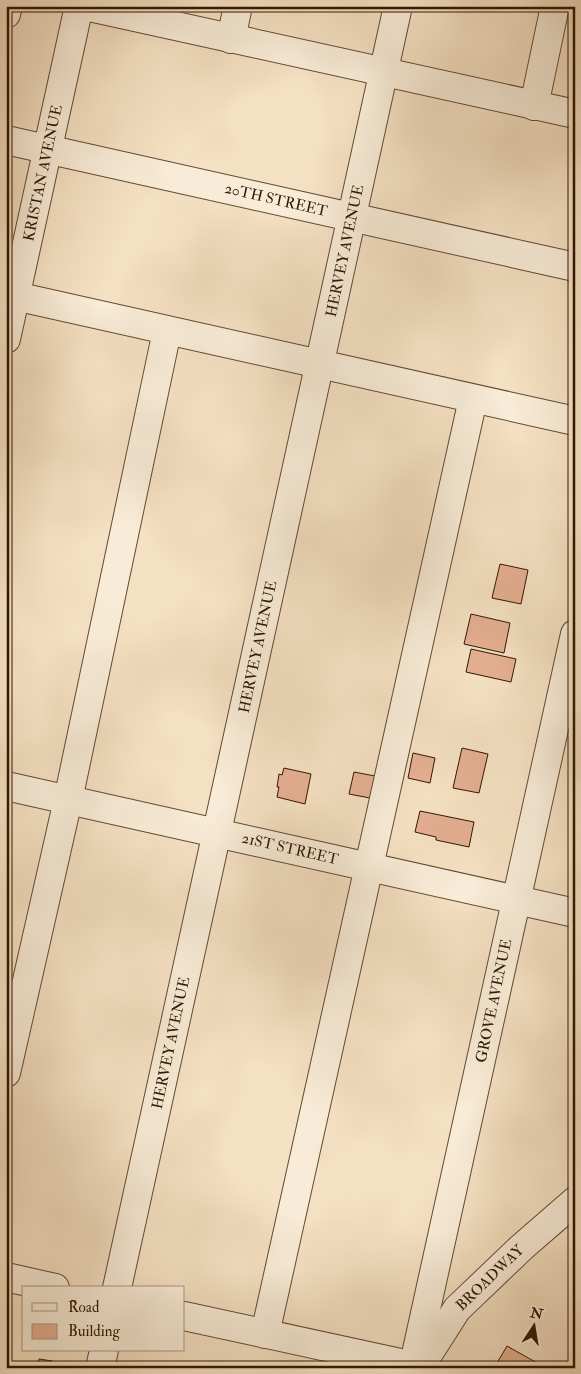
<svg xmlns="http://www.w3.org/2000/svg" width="581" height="1374" font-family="'IM FELL Double Pica',serif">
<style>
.building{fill:#e5af92;stroke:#301700}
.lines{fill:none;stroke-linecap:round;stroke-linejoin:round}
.minor-casing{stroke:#614930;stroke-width:30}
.minor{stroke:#f8ebd7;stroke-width:28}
.labels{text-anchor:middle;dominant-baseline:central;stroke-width:4;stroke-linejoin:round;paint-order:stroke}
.street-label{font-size:15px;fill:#301700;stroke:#f8ebd7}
</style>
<rect width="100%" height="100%" fill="#f4e0c2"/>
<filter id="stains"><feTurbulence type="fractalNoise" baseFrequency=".004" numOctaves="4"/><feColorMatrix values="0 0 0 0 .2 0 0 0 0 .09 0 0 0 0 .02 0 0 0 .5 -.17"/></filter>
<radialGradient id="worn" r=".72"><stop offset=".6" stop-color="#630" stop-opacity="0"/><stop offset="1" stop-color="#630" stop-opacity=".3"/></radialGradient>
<g class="building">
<path d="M500,564l28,6 -7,34 -29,-6z"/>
<path d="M471,614l39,9 -6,30 -40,-9z"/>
<path d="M471,649l45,10 -5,23 -45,-10z"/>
<path d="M462,748l26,6 -9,39 -26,-5z"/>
<path d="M413,753l22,5 -5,25 -22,-5z"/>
<path d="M284,768l27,6 -6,30 -28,-7 2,-10h-2l2,-13 3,1z"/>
<path d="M354,772l21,4 -5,22 -21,-4z"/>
<path d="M420,811l54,11 -5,25 -33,-7v-3l-21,-5z"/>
<path d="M574,854h1v26l-6,-1z"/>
<path d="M507,1346l39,22h-52z"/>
<path d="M39,1359l13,2 -1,6 4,1h-18z"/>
</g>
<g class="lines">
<g class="minor-casing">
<g id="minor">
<path d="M85,6l490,108"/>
<path d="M6,14l2,-8"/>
<path d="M231,39l7,-33"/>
<path d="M534,106l21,-100"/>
<path d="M6,140l569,127"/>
<path d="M6,294l569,127"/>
<path d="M6,339l73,-333"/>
<path d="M6,786l569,127"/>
<path d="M6,1073l62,-273 99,-469"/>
<path d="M6,1277l49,11"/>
<path d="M117,1288l281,-1282"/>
<path d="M184,1316l230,50"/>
<path d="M265,1334l208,-935"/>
<path d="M420,1367l37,-58 65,-62 53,-46"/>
<path d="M100,1368l4,-18"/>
<path d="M413,1368l162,-734"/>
</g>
</g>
<use href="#minor" class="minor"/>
</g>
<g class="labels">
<g class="street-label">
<text transform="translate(43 173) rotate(-78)">KRISTAN AVENUE</text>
<text transform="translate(276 200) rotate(13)">20TH STREET</text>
<text transform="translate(345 251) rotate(-78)">HERVEY AVENUE</text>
<text transform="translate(258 647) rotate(-78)">HERVEY AVENUE</text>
<text transform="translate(290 849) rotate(13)">21ST STREET</text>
<text transform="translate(494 1001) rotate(-78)">GROVE AVENUE</text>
<text transform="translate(171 1043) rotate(-78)">HERVEY AVENUE</text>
<text transform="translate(490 1278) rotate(-44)">BROADWAY</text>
</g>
</g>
<rect width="581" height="1374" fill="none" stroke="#f4e0c2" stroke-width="25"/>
<rect x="8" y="8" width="566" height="1359" fill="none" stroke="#301700" stroke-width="2.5"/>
<rect x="12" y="12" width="556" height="1349" fill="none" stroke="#301700"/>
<rect x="22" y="1286" width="162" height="65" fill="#f8ebd7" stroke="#a89681"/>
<rect x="32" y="1303" width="25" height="8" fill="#f8ebd7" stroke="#a89681"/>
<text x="68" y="1312" font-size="15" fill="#301700">Road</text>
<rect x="32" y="1324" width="25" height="15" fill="#e5af92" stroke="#a89681"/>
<text x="68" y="1336" font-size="15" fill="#301700">Building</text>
<g transform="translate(534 1326) rotate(12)" stroke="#f8ebd7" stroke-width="4" paint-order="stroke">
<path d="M0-4L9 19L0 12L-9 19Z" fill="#301700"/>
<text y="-8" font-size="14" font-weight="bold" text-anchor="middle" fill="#301700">N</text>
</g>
<rect width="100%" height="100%" filter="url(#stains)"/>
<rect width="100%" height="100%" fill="url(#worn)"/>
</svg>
